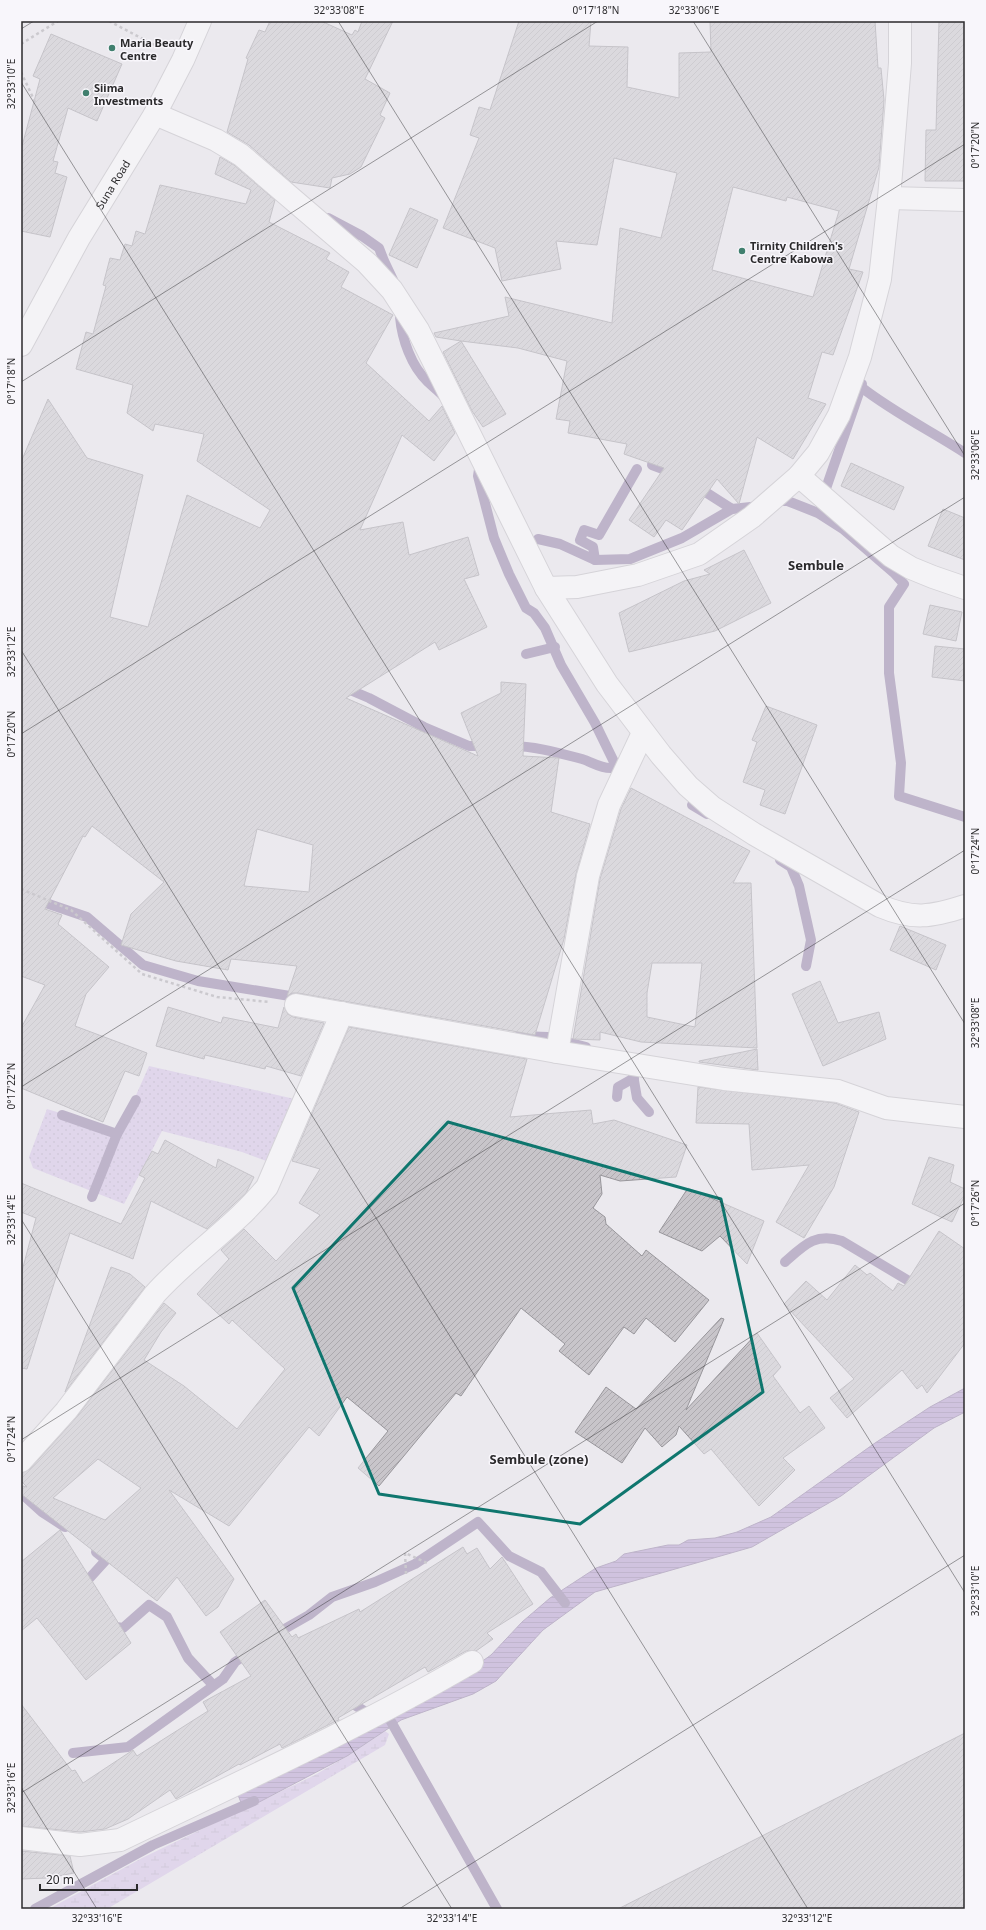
<svg xmlns="http://www.w3.org/2000/svg" width="986" height="1930" font-family="'Noto Sans',sans-serif">
<style>
.grass{fill:url(#grass-dots)}
.wetland{fill:url(#wetland-marsh)}
.water{fill:url(#water-rules);stroke:#88749d}
.lines{fill:none;stroke-linecap:round;stroke-linejoin:round}
.stream{stroke:#88749d;stroke-width:10}
.building{fill:url(#building-hatch);stroke:#98969b;fill-rule:evenodd}
.minor-casing{stroke:#bbb9bd;stroke-width:24}
.path{stroke:#a5a3a7;stroke-width:2.5;stroke-dasharray:3 3;stroke-linecap:butt}
.minor{stroke:#fff;stroke-width:22}
.marked{fill:none;stroke:#0f766e;stroke-width:3;stroke-linejoin:round}
.ticks{fill:none;stroke:#2b2a2c;stroke-width:1;stroke-opacity:0.45}
.poi-dot{fill:#407f6e;stroke:#f8f6fb;stroke-width:1.5}
.labels{text-anchor:middle;dominant-baseline:central;stroke-width:3;stroke-linejoin:round;paint-order:stroke}
.poi-label{font-size:11px;font-weight:bold;fill:#2b2a2c;stroke:#f8f6fb;text-anchor:start}
.street-label{font-size:11px;fill:#2b2a2c;stroke:#f8f6fb}
.quarter-label{font-size:13px;font-weight:bold;fill:#2b2a2c;stroke:#f8f6fb}
.neatline{fill:none;stroke:#2b2a2c;stroke-width:1.5}
.ticks-label{font-size:10px;text-anchor:middle;fill:#2b2a2c}
</style>
<defs>
<pattern id="grass-dots" width="8" height="8" patternUnits="userSpaceOnUse"><rect width="8" height="8" fill="#d2bfe6"/><path d="M2 2h.1M6 6h.1" fill="none" stroke="#b4a4c5" stroke-width="1.8" stroke-linecap="round"/></pattern>
<pattern id="wetland-marsh" width="20" height="14" patternUnits="userSpaceOnUse"><rect width="20" height="14" fill="#d2bfe6"/><path d="M1 5h8M5 5V1M11 12h8M15 12V8" fill="none" stroke="#b4a4c5"/></pattern>
<pattern id="water-rules" width="6" height="5" patternUnits="userSpaceOnUse"><rect width="6" height="5" fill="#b094cd"/><path d="M0 2.5h6" fill="none" stroke="#8f79a7"/></pattern>
<pattern id="building-hatch" width="6" height="6" patternUnits="userSpaceOnUse"><rect width="6" height="6" fill="#c8c5ca"/><path d="M-1 1l2-2M0 6l6-6M5 7l2-2" fill="none" stroke="#aca9ae"/></pattern>
</defs>
<rect width="100%" height="100%" fill="#ebe9ee"/>
<path class="grass" d="M149,1066l150,34 -30,62 -27,-10 -80,-21 -38,73 -91,-36 -4,-11 18,-48 73,22z"/>
<path class="wetland" d="M385,1731l4,3 -4,11 -278,164h-58l93,-51 173,-83 32,-19z"/>
<path class="water" d="M965,1388v24l-31,16 -93,68 -89,51 -157,45 -52,38 -47,51 -23,13 -72,26 -54,36 -103,54 -8,-20 231,-118 24,-17 31,-33 28,-24 46,-30 20,-7 8,-7 44,-9h11l9,-5 27,-2 22,-6 34,-15 104,-74 55,-36z"/>
<g class="lines">
<g class="stream">
<path d="M328,218l34,18 17,12 5,13 9,19"/>
<path d="M400,317c2,22 11,49 28,65 5,5 11,9 16,15"/>
<path d="M861,387c32,25 70,44 104,66"/>
<path d="M480,463l-2,13 16,62 15,36 17,34 8,5 11,15 16,37 34,58 20,41 -3,4c-11,1 -20,-6 -30,-9 -23,-6 -47,-13 -71,-13"/>
<path d="M652,465l24,9"/>
<path d="M696,486l36,23 28,-3"/>
<path d="M823,497l39,-113"/>
<path d="M775,503l10,-3 33,13 25,16 51,44 10,11 -15,23v66l12,90 -2,33 66,21"/>
<path d="M538,539l22,5 35,16 35,-1 52,-21 50,-29"/>
<path d="M595,560l-2,-13 -13,-7 4,-10 15,5 38,-66"/>
<path d="M526,654l29,-7"/>
<path d="M343,687l26,11 55,29 45,19h18"/>
<path d="M692,805l15,9"/>
<path d="M780,860l11,7 8,19 12,54 -5,26"/>
<path d="M21,890l10,8 56,19 56,48 55,16 104,17"/>
<path d="M519,1036l29,1 38,10"/>
<path d="M631,1063l6,35 12,14"/>
<path d="M617,1097l1,-10 16,-9"/>
<path d="M62,1115l55,19"/>
<path d="M92,1197l25,-63 19,-34"/>
<path d="M785,1262c19,-17 31,-30 57,-21l77,46"/>
<path d="M21,1493l21,19 23,15"/>
<path d="M86,1588v-6l20,-22 -10,-8"/>
<path d="M109,1626l14,2 26,-23 18,12 21,41 25,27"/>
<path d="M274,1635l35,-20 23,-18 43,-15 40,-18 63,-42 31,34 32,16 24,31"/>
<path d="M353,1704l21,13"/>
<path d="M389,1718l108,191"/>
<path d="M73,1753l55,-6 95,-68 12,-17 16,-11"/>
<path d="M35,1909l118,-64 101,-44"/>
</g>
</g>
<g class="building">
<path d="M270,21h51l31,14 3,-5 3,2 4,-11h31l-28,58 25,14 -10,22 5,3 -24,49 -11,7 -18,4 -2,10 -39,-6 -42,-37 -22,-13 21,-73 -2,-1 13,-28 6,2z"/>
<path d="M519,21h72l-2,25 39,1 -1,40 52,11v-45l32,-1 -1,-31h165l3,47h3l3,32 -5,67 -30,102 14,3 -30,83 -11,-3 -14,46 18,6 -33,55 -36,-22 -18,67 -22,-25 -35,51 -16,-10 -12,17 -25,-17 35,-52 -40,-14 3,-10 -59,-11 2,-12 -14,-2 11,-58 -49,-13 -57,-7 45,73 -23,13 -11,-16 -29,-59 18,-11 -25,-4 -2,-4 75,-17 -4,-19 107,26 8,-95 41,10 16,-65 -63,-15 -17,87 -41,-4 5,28 -59,12 -7,-33 -52,-20 36,-90 -9,-3 9,-28 11,3zM733,187l53,14 1,-4 52,14 -26,86 -101,-27z"/>
<path d="M939,21h26v160h-40l1,-51h10z"/>
<path d="M51,34l71,30 -25,57 -29,-13 -15,53 5,1 -3,11 12,4 -17,60 -29,-6v-81l19,-71 -7,-3z"/>
<path d="M220,157l14,8 41,35 -6,22 61,31 -4,6 23,13 -8,15 52,28 -27,48 63,58 13,-15 13,27 -21,28 -32,-26 -42,95 43,-8 6,33 59,-18 11,38 -15,4 23,48 -48,23 -4,-8 -89,56 132,58 -17,-43 40,-20v-11l25,2 -3,72 36,2 -8,54 39,12 -14,50 -12,65 -29,96 -237,-42h-6l-5,3 10,-30 -66,-7 -3,11 -52,-9 -55,-16 10,-31 33,-32 -72,-56 -7,11 -2,-1 -38,73 17,6 -4,9 51,43 -23,27 -11,32 72,27 -8,23 -14,-5 -22,51 -82,-34v-60l24,-43 -24,-9v-514l27,-63 39,59 56,17 -33,142 38,10 39,-132 73,33 10,-18 -73,-49 7,-27 -49,-10 -2,7 -26,-18 6,-28 -57,-16 10,-37 7,2 13,-48 -3,-1 7,-27 10,2 5,-16 7,2 4,-15 9,3 15,-49 86,19 5,-14 -36,-16zM257,829l56,16 -4,47 -65,-6z"/>
<path d="M410,208l28,12 -21,48 -28,-13z"/>
<path d="M851,463l53,24 -10,23 -53,-24z"/>
<path d="M943,509l22,9v42l-37,-14z"/>
<path d="M744,550l27,53 -56,28 -86,21 -10,-39 65,-32 26,-7 -6,-4z"/>
<path d="M930,605l32,7 -6,29 -33,-7z"/>
<path d="M935,646l30,3v32l-33,-4z"/>
<path d="M766,706l51,19 -32,89 -25,-9 5,-15 -22,-8 14,-40 -5,-2z"/>
<path d="M631,788l119,63 -17,32h18l6,165 -116,-6 -41,-10v8l-27,-1 27,-160 21,-70zM652,963h50l-7,64 -48,-10v-24z"/>
<path d="M900,926l46,19 -10,25 -46,-20z"/>
<path d="M820,981l18,42 41,-11 7,27 -63,27 -31,-72z"/>
<path d="M168,1007l53,16 2,-6 55,11 6,-21 4,7 5,3 31,6 -23,53 -35,-10 -1,3 -60,-14 -1,4 -48,-13z"/>
<path d="M349,1027l178,32 -17,58 81,-7 2,14 21,-4 73,25 -11,32 -56,4 -20,-6 2,19 -9,14 12,9 1,7 36,32 4,-6 63,50 -34,42 -29,-24 -12,16 -10,-7 -35,48 -30,-24 6,-7 -44,-36 -60,88 -5,-3 -77,93 -21,-18 30,-37 -41,-34 -28,39 -10,-9 -80,99 -60,-36 65,89 -16,28 -12,9 -29,-39 -20,24 -136,-107 2,-8 4,1 -6,-6v-8l9,-4 45,-50 89,-116 12,10 -15,19 -17,28 40,26 53,43 48,-60 -53,-49 -3,4 -32,-30 32,-35 -8,-9 23,-21 32,32 44,-46 -21,-12 21,-34 -28,-8zM98,1459l43,29 -36,32 -52,-22z"/>
<path d="M757,1049l1,21 -59,-8v-1z"/>
<path d="M698,1087l137,16 24,9 -25,75 -30,51 -28,-16 33,-57 -57,5 -3,-46 -53,-1z"/>
<path d="M165,1140l51,28 2,-9 36,18 -8,16 -39,36 -56,-28 -18,58 -63,-26 -43,136 -6,-1v-93l15,-57 -15,-6v-29l100,41 24,-46 -6,-3 13,-24 6,3z"/>
<path d="M929,1157l25,8 -4,17 15,7v6l-13,27 -40,-18z"/>
<path d="M688,1188l76,33 -17,43 -27,-28 -18,15 -43,-19z"/>
<path d="M939,1231l26,18v94l-38,50 -5,-8 -5,4 -15,-19 -55,48 -17,-20 24,-19 -70,-75 22,-23 21,19 28,-35 12,10 3,-2 23,18 5,-8 6,3z"/>
<path d="M111,1267l19,7 15,13 -80,105z"/>
<path d="M721,1318l3,1 -38,91 71,-77 24,34 -8,9 27,37 9,-7 16,22 -42,30 12,12 -36,36 -48,-57 -7,5 -25,-28 -3,9 -14,12 -17,-19 -23,35 -47,-31 31,-45 30,22z"/>
<path d="M60,1530l71,113 -45,37 -49,-62 -16,13v-69z"/>
<path d="M463,1547l4,7 10,-6 13,21 12,-12 31,47 -46,29 6,6 -17,12h-10l-38,21 -3,-5 -87,51 1,2 -3,1 -54,27 -2,-4 -40,21 -1,-1 -63,35 -6,-9 -42,29 -23,10 -25,3 -59,-6v-122l51,67 3,-1 8,13 50,-33 4,6 71,-45 -5,-9 48,-26 -31,-44 45,-32 27,37 4,-3 2,4 61,-29 1,3z"/>
<path d="M965,1733v176h-347z"/>
<path d="M21,1851l49,5 4,17 -26,5 -27,1z"/>
</g>
<g class="lines">
<g class="minor-casing">
<g id="minor">
<path d="M155,114l61,26 25,15 126,108 25,27 26,40 128,258 61,96 54,71 27,31 24,21 42,27 126,72c33,14 51,11 85,0"/>
<path d="M889,198l76,2"/>
<path id="s1" d="M21,345l58,-107 76,-124 28,-54 17,-39"/>
<path d="M799,476l92,80 20,12 22,9 32,11"/>
<path d="M546,588l31,-1 61,-12 61,-21 53,-37 47,-41 19,-23 21,-38 21,-58 20,-78 9,-81 11,-135v-42"/>
<path d="M296,1005l261,47 167,27 114,12 48,17 79,9"/>
<path d="M557,1052l31,-176 21,-71 34,-72"/>
<path d="M21,1461l45,-50 89,-117c35,-39 80,-67 112,-107l75,-174"/>
<path d="M21,1838l59,7 40,-5c118,-57 239,-112 352,-178"/>
</g>
</g>
<g class="path">
<path d="M109,21l49,26"/>
<path d="M21,44l37,-23"/>
<path d="M21,72l14,30"/>
<path d="M21,889l50,21 71,64 75,23 53,5"/>
<path d="M406,1574l-1,-21 22,10"/>
</g>
<use href="#minor" class="minor"/>
</g>
<path d="M0 0H986V1930H0ZM448,1122l273,77 42,193 -183,132 -201,-30 -86,-206z" fill="#ebe9ee" fill-opacity=".55" fill-rule="evenodd"/>
<path class="marked" d="M448,1122l273,77 42,193 -183,132 -201,-30 -86,-206z"/>
<path class="ticks" d="M338,21l627,1003M693,21l272,435M21,29l13,-8M21,82l944,1511M21,382l577,-361M21,650l787,1259M21,734l944,-590M21,1087l944,-590M21,1219l431,690M21,1440l944,-590M21,1787l76,122M21,1793l944,-590M399,1909l566,-354M964,1909l1,-1"/>
<g class="poi-dot">
<circle cx="112" cy="48" r="4"/>
<circle cx="86" cy="93" r="4"/>
<circle cx="742" cy="251" r="4"/>
</g>
<g class="labels">
<g class="poi-label">
<text x="120" y="42">Maria Beauty<tspan x="120" dy="13">Centre</tspan></text>
<text x="94" y="87">Siima<tspan x="94" dy="13">Investments</tspan></text>
<text x="750" y="245">Tirnity Children's<tspan x="750" dy="13">Centre Kabowa</tspan></text>
</g>
<g class="street-label">
<text stroke="none"><textPath href="#s1" startOffset="185">Suna Road</textPath></text>
</g>
<g class="quarter-label">
<text x="816" y="565">Sembule</text>
<text x="539" y="1459">Sembule (zone)</text>
</g>
</g>
<rect width="986" height="1930" fill="none" stroke="#f8f6fb" stroke-width="44"/>
<path d="M40 1884v6h97v-6" fill="none" stroke="#2b2a2c" stroke-width="2"/>
<text x="46" y="1884" font-size="12" fill="#2b2a2c" stroke="#f8f6fb" stroke-width="3" paint-order="stroke">20 m</text>
<rect x="22" y="22" width="942" height="1886" class="neatline"/>
<g class="ticks-label">
<text x="339" y="14">32°33'08"E</text>
<text x="596" y="14">0°17'18"N</text>
<text x="694" y="14">32°33'06"E</text>
<text transform="translate(11 84) rotate(-90)" y="4">32°33'10"E</text>
<text transform="translate(975 145) rotate(-90)" y="4">0°17'20"N</text>
<text transform="translate(11 381) rotate(-90)" y="4">0°17'18"N</text>
<text transform="translate(975 455) rotate(-90)" y="4">32°33'06"E</text>
<text transform="translate(11 652) rotate(-90)" y="4">32°33'12"E</text>
<text transform="translate(11 734) rotate(-90)" y="4">0°17'20"N</text>
<text transform="translate(975 851) rotate(-90)" y="4">0°17'24"N</text>
<text transform="translate(975 1023) rotate(-90)" y="4">32°33'08"E</text>
<text transform="translate(11 1086) rotate(-90)" y="4">0°17'22"N</text>
<text transform="translate(975 1203) rotate(-90)" y="4">0°17'26"N</text>
<text transform="translate(11 1220) rotate(-90)" y="4">32°33'14"E</text>
<text transform="translate(11 1439) rotate(-90)" y="4">0°17'24"N</text>
<text transform="translate(975 1591) rotate(-90)" y="4">32°33'10"E</text>
<text transform="translate(11 1788) rotate(-90)" y="4">32°33'16"E</text>
<text x="97" y="1922">32°33'16"E</text>
<text x="452" y="1922">32°33'14"E</text>
<text x="807" y="1922">32°33'12"E</text>
</g>
</svg>
